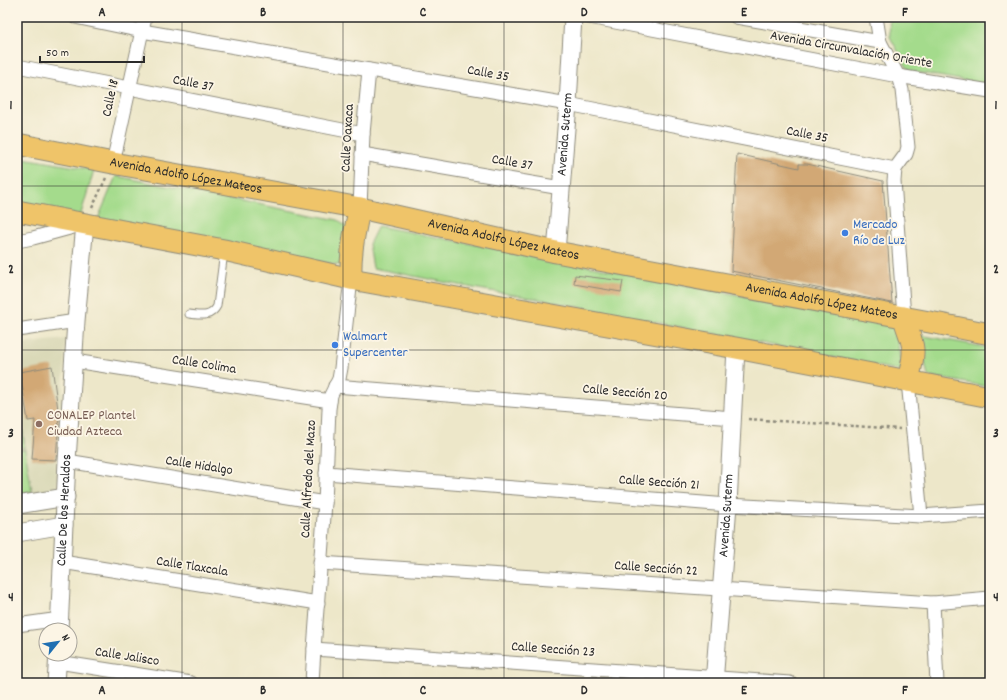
<svg xmlns="http://www.w3.org/2000/svg" width="1007" height="700" font-family="Dekko,sans-serif">
<style>
.built{fill:#dad9b8}
.green{fill:#a4db8c;stroke:#68835c}
.building{fill:#d2a874}
.lines{fill:none;stroke-linecap:round;stroke-linejoin:round}
.service-casing{stroke:#8c897a;stroke-width:9}
.minor-casing{stroke:#8c897a;stroke-width:15}
.tertiary-casing{stroke:#8c897a;stroke-width:19}
.primary-casing{stroke:#8c897a;stroke-width:23}
.path{stroke:#8c897a;stroke-width:2.5;stroke-dasharray:3 3;stroke-linecap:butt}
.service{stroke:#fff;stroke-width:7}
.minor{stroke:#fff;stroke-width:13}
.tertiary{stroke:#fff;stroke-width:17}
.primary{stroke:#efc469;stroke-width:21}
.grid{fill:none;stroke:#2b2b2b;stroke-width:1;stroke-opacity:0.55}
.shop-dot{fill:#3f7fe0;stroke:#fcf5e5;stroke-width:1.5}
.education-dot{fill:#8d6e63;stroke:#fcf5e5;stroke-width:1.5}
.labels{text-anchor:middle;dominant-baseline:central;stroke-width:3.5;stroke-linejoin:round;paint-order:stroke}
.street-label{font-size:14px;fill:#2b2b2b;stroke:#fcf5e5}
.shop-label{font-size:14px;fill:#366cbe;stroke:#fcf5e5;text-anchor:start}
.education-label{font-size:14px;fill:#785e54;stroke:#fcf5e5;text-anchor:start}
.neatline{fill:none;stroke:#2b2b2b;stroke-width:1.5}
.grid-label{font-size:13px;text-anchor:middle;font-weight:bold;fill:#2b2b2b}
</style>
<rect width="100%" height="100%" fill="#fcf5e5"/>
<filter id="ink" filterUnits="userSpaceOnUse"><feTurbulence type="fractalNoise" baseFrequency=".025" numOctaves="2"/><feDisplacementMap in="SourceGraphic" scale="8" xChannelSelector="R" yChannelSelector="G"/><feConvolveMatrix kernelMatrix="1 2 1 2 8 2 1 2 1" color-interpolation-filters="sRGB"/></filter>
<filter id="wash" filterUnits="userSpaceOnUse"><feTurbulence type="fractalNoise" baseFrequency=".012" numOctaves="4" result="noise"/><feDisplacementMap in="SourceGraphic" scale="16" xChannelSelector="R" yChannelSelector="G"/><feGaussianBlur stdDeviation="0.9" result="paint"/><feColorMatrix in="noise" values="0 0 0 0 0 0 0 0 0 0 0 0 0 0 0 0 0 1.4 0 .05"/><feComposite in="paint" operator="in"/></filter>
<g filter="url(#wash)">
<rect width="100%" height="100%" fill="#ede7c9"/>
<path class="built" d="M66,339l-9,151 -40,6v-139h3l-1,-13z"/>
<g class="green">
<path d="M889,17h101v68l-81,-14 -19,-34z"/>
<path d="M17,157l77,13 -14,47 -63,-12z"/>
<path d="M116,176l222,44 20,18 -13,28 -248,-45z"/>
<path d="M378,226l517,99 7,46 -358,-71 -65,-11 -106,-21 -4,-24z"/>
<path d="M919,335l71,13v39l-62,-11z"/>
<path d="M17,394l8,53 -8,1z"/>
<path d="M25,449l7,43 -15,2v-44z"/>
</g>
<g id="blocks">
<g class="building">
<path d="M737,154l62,14v-4h8l76,17 9,122 -161,-32z"/>
<path d="M575,275l48,6 -2,11 -47,-8z"/>
<path d="M52,366l7,51 -3,43 -24,-1 3,-39 -7,1 -8,-49z"/>
</g>
</g>
</g>
<g filter="url(#ink)">
<use href="#blocks" fill-opacity="0" stroke="#8c897a" stroke-width="1"/>
<g class="lines">
<g class="service-casing">
<path id="service" d="M189,314c11,1 22,4 28,-8l7,-54"/>
</g>
<g class="minor-casing">
<g id="minor">
<path d="M75,17l67,14 426,73 327,65"/>
<path d="M589,17l309,59 92,15"/>
<path d="M736,17l144,25"/>
<path d="M876,17l4,25 18,34 4,14 6,57 -2,7 -11,15 -1,12 10,136"/>
<path d="M17,66l346,68"/>
<path d="M362,154l199,34"/>
<path d="M113,163l32,-146"/>
<path d="M360,208l3,-74 6,-64"/>
<path d="M17,241l16,-3 44,-12"/>
<path d="M17,330l59,-9"/>
<path d="M74,361l256,40"/>
<path d="M908,381l13,135"/>
<path d="M335,386l398,32"/>
<path d="M67,461l258,42"/>
<path d="M326,473l402,32 193,11 69,-5"/>
<path d="M62,562l256,41"/>
<path d="M320,563l613,40 57,-5"/>
<path d="M933,603l4,80"/>
<path d="M17,625l43,-6"/>
<path d="M314,649l476,34"/>
<path d="M58,662l133,21"/>
<path d="M312,683l2,-34 11,-146 4,-94 2,-14 8,-16 2,-11 10,-89"/>
</g>
</g>
<g class="tertiary-casing">
<g id="tertiary">
<path id="s1" d="M556,252l12,-148 5,-87"/>
<path d="M17,505l49,-8"/>
<path d="M17,533l47,-8"/>
<path id="s2" d="M59,630l8,-169 9,-140 9,-97"/>
<path d="M56,683l2,-29"/>
<path id="s3" d="M714,683l14,-178 8,-157"/>
</g>
</g>
<g class="primary-casing">
<g id="primary">
<path id="s4" d="M17,144l96,19 247,45 196,44 384,72 50,10"/>
<path d="M17,211l207,39 127,29 385,69 172,33 82,16"/>
<path d="M351,279c-1,-24 3,-48 9,-71"/>
<path d="M904,317c2,11 8,21 9,32 1,11 -3,21 -5,32"/>
</g>
</g>
<g class="path">
<path d="M92,208l14,-30"/>
<path d="M748,419l152,10"/>
</g>
<use href="#service" class="service"/>
<use href="#minor" class="minor"/>
<use href="#tertiary" class="tertiary"/>
<use href="#primary" class="primary"/>
</g>
</g>
<path class="grid" d="M182,17v666M343,17v666M504,17v666M664,17v666M824,17v666M17,186h973M17,350h973M17,514h973"/>
<g class="shop-dot">
<circle cx="845" cy="233" r="4"/>
<circle cx="335" cy="345" r="4"/>
</g>
<circle class="education-dot" cx="39" cy="424" r="4"/>
<g class="labels">
<g class="street-label">
<text transform="translate(851 50) rotate(10)">Avenida Circunvalación Oriente</text>
<text transform="translate(488 74) rotate(10)">Calle 35</text>
<text transform="translate(193 84) rotate(11)">Calle 37</text>
<text transform="translate(111 98) rotate(-78)">Calle 18</text>
<text stroke="none"><textPath href="#s1" startOffset="118">Avenida Suterm</textPath></text>
<text transform="translate(807 135) rotate(11)">Calle 35</text>
<text transform="translate(348 138) rotate(-87)">Calle Oaxaca</text>
<text transform="translate(512 163) rotate(10)">Calle 37</text>
<text stroke="none"><textPath href="#s4" startOffset="172">Avenida Adolfo López Mateos</textPath></text>
<text stroke="none"><textPath href="#s4" startOffset="496">Avenida Adolfo López Mateos</textPath></text>
<text stroke="none"><textPath href="#s4" startOffset="820">Avenida Adolfo López Mateos</textPath></text>
<text transform="translate(204 365) rotate(9)">Calle Colima</text>
<text transform="translate(625 393) rotate(5)">Calle Sección 20</text>
<text transform="translate(199 466) rotate(9)">Calle Hidalgo</text>
<text transform="translate(309 479) rotate(-87)">Calle Alfredo del Mazo</text>
<text transform="translate(659 483) rotate(4)">Calle Sección 21</text>
<text stroke="none"><textPath href="#s2" startOffset="120">Calle De los Heraldos</textPath></text>
<text stroke="none"><textPath href="#s3" startOffset="168">Avenida Suterm</textPath></text>
<text transform="translate(192 567) rotate(9)">Calle Tlaxcala</text>
<text transform="translate(656 569) rotate(4)">Calle Sección 22</text>
<text transform="translate(553 650) rotate(4)">Calle Sección 23</text>
<text transform="translate(127 657) rotate(9)">Calle Jalisco</text>
</g>
<g class="shop-label">
<text x="853" y="225">Mercado<tspan x="853" dy="16">Río de Luz</tspan></text>
<text x="343" y="337">Walmart<tspan x="343" dy="16">Supercenter</tspan></text>
</g>
<g class="education-label">
<text x="47" y="416">CONALEP Plantel<tspan x="47" dy="16">Ciudad Azteca</tspan></text>
</g>
</g>
<rect width="1007" height="700" fill="none" stroke="#fcf5e5" stroke-width="44"/>
<g transform="translate(58 642) rotate(60)"><circle r="19" fill="#fcf5e5" stroke="#a8a49b"/>
<path d="M0-3L7 15L0 10L-7 15Z" fill="#1f6fb2"/>
<text y="-6" font-size="11" font-weight="bold" text-anchor="middle" fill="#2b2b2b">N</text>
</g>
<path d="M40 56v6h104v-6" fill="none" stroke="#2b2b2b" stroke-width="2"/>
<text x="46" y="56" font-size="12" fill="#2b2b2b" stroke="#fcf5e5" stroke-width="3" paint-order="stroke">50 m</text>
<rect x="22" y="22" width="963" height="656" class="neatline"/>
<g class="grid-label">
<text x="102" y="16">A</text>
<text x="263" y="16">B</text>
<text x="423" y="16">C</text>
<text x="584" y="16">D</text>
<text x="744" y="16">E</text>
<text x="905" y="16">F</text>
<text x="11" y="109">1</text>
<text x="996" y="109">1</text>
<text x="11" y="273">2</text>
<text x="996" y="273">2</text>
<text x="11" y="437">3</text>
<text x="996" y="437">3</text>
<text x="11" y="601">4</text>
<text x="996" y="601">4</text>
<text x="102" y="694">A</text>
<text x="263" y="694">B</text>
<text x="423" y="694">C</text>
<text x="584" y="694">D</text>
<text x="744" y="694">E</text>
<text x="905" y="694">F</text>
</g>
</svg>
